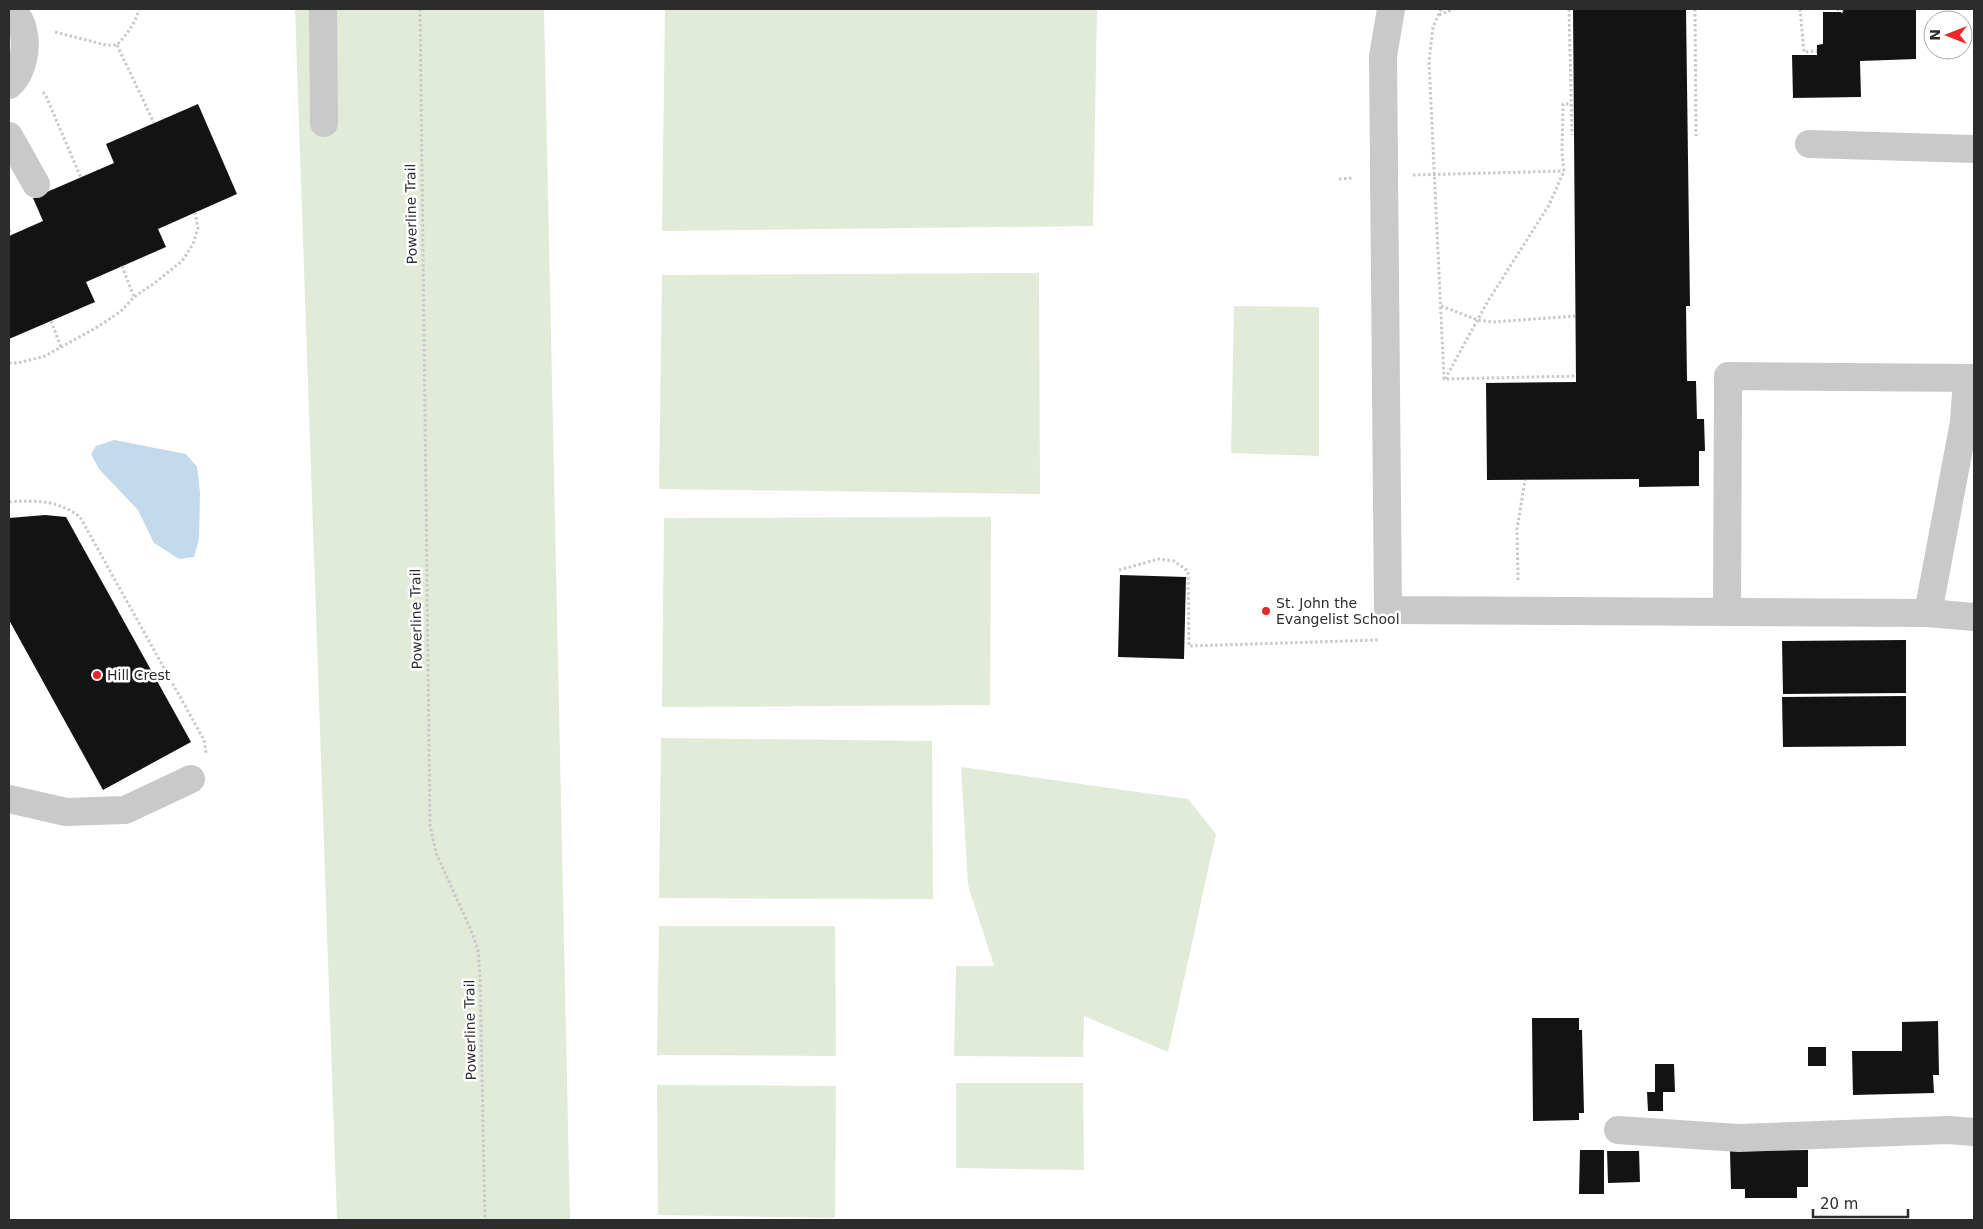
<svg xmlns="http://www.w3.org/2000/svg" width="1983" height="1229" font-family="'DejaVu Sans',sans-serif">
<style>
.green{fill:#e1ebd8}
.water{fill:#c3d9ec}
.building{fill:#131313}
.lines{fill:none;stroke-linecap:round;stroke-linejoin:round}
.path{stroke:#c9c9c9;stroke-width:3;stroke-dasharray:2.5 2.5;stroke-linecap:butt}
.minor{stroke:#c9c9c9;stroke-width:28}
.poi-dot{fill:#eb2728;stroke:#fff;stroke-width:2}
.labels{text-anchor:middle;dominant-baseline:central;stroke-width:5;stroke-linejoin:round;paint-order:stroke}
.street-label{font-size:14px;fill:#2c2c2c;stroke:#fff}
.poi-label{font-size:14px;fill:#2c2c2c;stroke:#fff;text-anchor:start}
</style>
<rect width="100%" height="100%" fill="#fff"/>
<g class="green">
<path d="M295,9h249l26,1211h-233z"/>
<path d="M665,9h432l-4,217 -431,5z"/>
<path d="M1039,273l1,221 -381,-5 3,-214z"/>
<path d="M1234,306l85,1v149l-88,-3z"/>
<path d="M991,517l-1,188 -328,2 2,-189z"/>
<path d="M661,738l271,3 1,158 -274,-1z"/>
<path d="M961,767l227,32 28,35 -48,218 -84,-36 -1,41 -129,-1 2,-90h38l-26,-81z"/>
<path d="M659,926h176l1,130 -179,-1z"/>
<path d="M956,1083h127l1,87 -128,-2z"/>
<path d="M657,1085l179,1 -1,132 -177,-3z"/>
</g>
<path class="water" d="M114,440l72,14 11,13 3,25 -1,47 -5,18 -15,2 -25,-16 -16,-33 -39,-41 -8,-15 5,-8z"/>
<g class="building">
<path d="M1573,9h113l4,297h-4l1,75h9l1,38h7l1,32h-6v35l-60,1v-8l-152,1 -1,-97 90,-1z"/>
<path d="M1843,9h73v50l-56,2 1,36 -68,1 -1,-43h25v-10l6,-1v-32h20z"/>
<path d="M198,104l39,90 -79,35 8,18 -80,35 9,20 -86,37v-103l34,-15 -10,-23 81,-35 -8,-19z"/>
<path d="M45,515l21,2 125,225 -88,48 -94,-170v-102z"/>
<path d="M1120,575l66,2 -2,82 -66,-2z"/>
<path d="M1906,640v53l-123,1 -1,-53z"/>
<path d="M1906,696v50l-123,1 -1,-50z"/>
<path d="M1532,1018h47v12h3l2,83h-5v7l-46,1z"/>
<path d="M1938,1021l1,54h-6l1,18 -81,2 -1,-44h50v-29z"/>
<rect x="1808" y="1047" width="18" height="19"/>
<path d="M1655,1064h19l1,28h-12v19h-15l-1,-19h8z"/>
<path d="M1580,1150h24v44h-25z"/>
<path d="M1808,1150v37h-11v11h-52v-9h-14l-1,-38z"/>
<path d="M1607,1151h32l1,31 -32,1z"/>
</g>
<g class="lines">
<g class="path">
<path d="M420,9l10,816 6,28 34,75 8,22 2,25 5,245"/>
<path d="M1441,9l-8,18 -4,34 15,318 132,-3"/>
<path d="M1569,9l3,126"/>
<path d="M1695,9l1,127"/>
<path d="M1800,9l4,43 13,-1"/>
<path d="M1837,9l6,3"/>
<path d="M1439,15l15,-6"/>
<path d="M55,32l51,13h11c10,-11 18,-21 22,-36"/>
<path d="M117,45l37,78"/>
<path d="M43,92l3,4 35,82"/>
<path d="M1413,175l151,-4"/>
<path d="M1339,179l15,-1"/>
<path d="M9,230l2,5"/>
<path d="M122,266l12,31"/>
<path d="M1441,306l37,14 15,2 82,-6"/>
<path d="M51,321l10,26"/>
<path d="M9,363h9l27,-7 54,-30 22,-15 13,-14 22,-15 26,-21 11,-17 5,-16 -3,-15"/>
<path d="M1445,379l43,-78 61,-96 15,-34 -2,-18 1,-49h8"/>
<path d="M9,502c27,-2 49,-2 71,15l124,223 2,13"/>
<path d="M1119,570l40,-11 15,2 14,10 1,75 190,-6"/>
<path d="M1518,580l-1,-51 8,-49"/>
</g>
<g class="minor">
<path d="M9,9c23,14 19,60 0,76"/>
<path d="M323,9l1,114"/>
<path d="M1391,9l-8,47 5,554 540,3 46,4"/>
<path d="M9,136l27,48"/>
<path d="M1809,144l165,5"/>
<path d="M1727,612l1,-236 246,2"/>
<path d="M1928,613l36,-191 3,-44"/>
<path d="M9,799l57,13 59,-2 66,-31"/>
<path d="M1618,1130l121,8 209,-8 26,2"/>
</g>
</g>
<g class="poi-dot">
<circle cx="1266" cy="611" r="5"/>
<circle cx="97" cy="675" r="5"/>
</g>
<g class="labels">
<g class="street-label">
<text transform="translate(411 214) rotate(-91)">Powerline Trail</text>
<text transform="translate(416 619) rotate(-91)">Powerline Trail</text>
<text transform="translate(470 1030) rotate(-91)">Powerline Trail</text>
</g>
<g class="poi-label">
<text x="1276" y="603">St. John the<tspan x="1276" dy="16">Evangelist School</tspan></text>
<text x="107" y="675">Hill Crest</text>
</g>
</g>
<rect width="1983" height="1229" fill="none" stroke="#2c2c2c" stroke-width="20"/>
<g transform="translate(1948 35) rotate(270)"><circle r="24" fill="#ffffff" stroke="#ababab"/>
<path d="M0-4L9 19L0 12L-9 19Z" fill="#eb2728"/>
<text y="-8" font-size="14" font-weight="bold" text-anchor="middle" fill="#2c2c2c">N</text>
</g>
<path d="M1813 1209v8h95v-8" fill="none" stroke="#2c2c2c" stroke-width="2.5"/>
<text x="1820" y="1209" font-size="15" fill="#2c2c2c" stroke="#ffffff" stroke-width="4" paint-order="stroke">20 m</text>
</svg>
